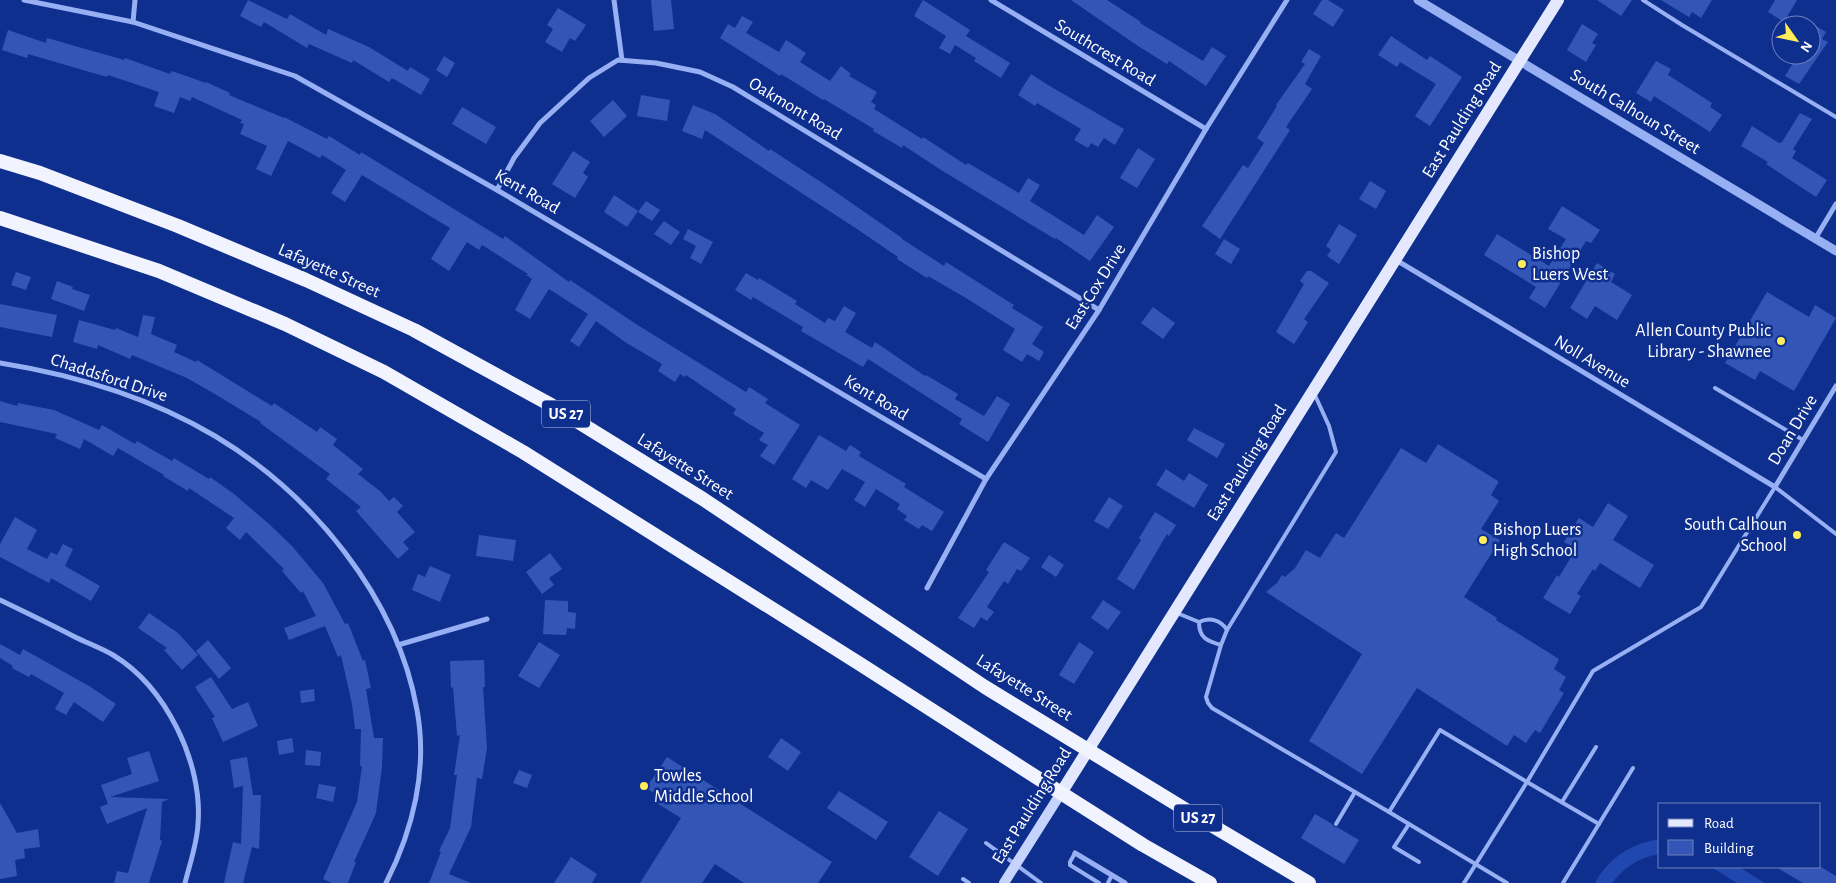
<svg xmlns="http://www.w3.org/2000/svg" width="1836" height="883" font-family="'Alegreya Sans',sans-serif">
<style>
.green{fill:#2047ad}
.building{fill:#3356b6}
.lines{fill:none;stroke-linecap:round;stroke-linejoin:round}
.service{stroke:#97b0f3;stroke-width:4}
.minor{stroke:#97b0f3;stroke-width:5}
.tertiary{stroke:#97b0f3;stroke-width:9}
.secondary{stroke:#c6d4fd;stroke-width:10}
.primary{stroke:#e3e8ff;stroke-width:12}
.trunk{stroke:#f1f4ff;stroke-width:14}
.poi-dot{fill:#ffed59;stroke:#0f2f8e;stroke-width:2}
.labels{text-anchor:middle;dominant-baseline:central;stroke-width:5;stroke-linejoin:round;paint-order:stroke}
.shield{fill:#0f2f8e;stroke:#b7c1dd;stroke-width:1}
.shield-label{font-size:16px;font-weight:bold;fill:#fff}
.street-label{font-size:18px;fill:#fff;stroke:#0f2f8e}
.poi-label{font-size:18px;fill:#fff;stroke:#0f2f8e;text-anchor:start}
</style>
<rect width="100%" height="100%" fill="#0f2f8e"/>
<g class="green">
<path d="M1660,839v15c-20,3 -36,13 -48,29h-17c13,-25 37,-40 65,-44z"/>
<path d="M1711,867h28l26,16h-28z"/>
</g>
<g class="building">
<path d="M248,0l39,19 3,-5 36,21 2,-6 41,18 39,24 2,-4 20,12 -9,16 -29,-17 -3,4 -36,-22 -1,3 -43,-19 -2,4 -43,-26 -3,5 -21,-11z"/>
<path d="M651,0h20l3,29 -20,2z"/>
<path d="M923,0l47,30 -4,6 44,27 -9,15 -27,-17 2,-3 -21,-13 -5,9 -11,-6 7,-12 -32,-20z"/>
<path d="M1071,0h36l34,22 -1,1 63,38 9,-14 14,9 -20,30 -37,-25 -2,3 -29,-18z"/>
<path d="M1322,0h6l16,10 -11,17 -20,-13z"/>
<path d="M1597,0h35l-11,16z"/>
<path d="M1661,0h51l-11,18 -9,-6 -3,5z"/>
<path d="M1775,0h22l-13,22 -16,-10z"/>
<path d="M558,8l28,17 -11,16 -5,-3 -8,14 -17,-10 8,-13 -6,-4z"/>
<path d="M742,16l11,6 -7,11 33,19 7,-12 20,13 -6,9 30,19 11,-15 10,8 -2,2 28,16 -6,10 5,3 -2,4 48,30 1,-2 43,28 2,-2 51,30 9,-15 12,7 -10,16 54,34 13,-20 17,12 -24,34 -34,-23 -1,1 -114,-69 -38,-25 -1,3 -29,-17 1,-2 -50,-30 -1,1 -42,-26 -1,2 -60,-38 8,-14 7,4z"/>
<path d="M1582,24l16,10 -6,9 4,2 -10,17 -19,-12z"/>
<path d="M1816,26l10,6 -4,7 6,3 -29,42 -14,-8 13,-21h13v-23z"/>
<path d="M8,30l38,13 1,-5 77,22 1,-2 45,16 2,-3 34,12v-1l24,11 -1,2 55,23v-1l43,22 2,-3 31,19 1,-3 142,87 2,-3 64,46 1,-2 66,44 110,68 3,-5 19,12 -3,4 35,22 -26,40 -14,-9 8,-11 -9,-5 5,-7 -31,-19 3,-5 -50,-34 -1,2 -5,-3 -5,8 -17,-11 4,-7 -37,-22 -29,-21 -17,26 -9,-6 18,-27 -39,-25 -19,30 -15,-9 17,-31 -6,-4 2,-1 -46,-29 -3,5 -12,-8 -18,29 -18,-12 19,-31 -88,-53 -17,27 -14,-9 15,-23 -24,-15 -2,3 -32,-17 -17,35 -15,-7 11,-23 -27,-12 4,-10 -4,-1 2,-3 -50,-23 -2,4 -10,-4 -6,16 -20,-7 5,-14 -51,-17 -1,2 -79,-23 -1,4 -25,-8z"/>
<path d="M1391,36l36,24 3,-4 32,21 -32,49 -15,-10 21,-32 -36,-22 -3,5 -19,-12z"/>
<path d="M1309,49l12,7 -16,28 7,5 -26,38 4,3 -70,109 -18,-13 41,-61 5,3 16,-25 -7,-5 20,-32 -1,-1 29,-41 -4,-2z"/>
<path d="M444,56l11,7 -8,14 -11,-7z"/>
<path d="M1656,61l15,8 -3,6 44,28 -2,4 12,8 -12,17 -56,-36 -3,6 -15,-9z"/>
<path d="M1031,74l17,11 76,44 -9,16 -11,-7 -6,9 -7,-4 -3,5 -14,-8 7,-11 -44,-26 -2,3 -17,-11z"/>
<path d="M641,95l29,5 -3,21 -30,-5z"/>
<path d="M613,100l14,16 -23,21 -14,-16z"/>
<path d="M693,105l22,9 54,37 1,-2 57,37 75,52v1l42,27 2,-4 30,19 38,24 -2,3 31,19 -11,17 12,8 -5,9 -12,-7 -5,8 -19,-12 12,-21 -49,-31 -38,-22 -1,2 -30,-19 1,-2 -41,-28 -152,-99 -3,9 -20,-8z"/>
<path d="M462,107l34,20 -10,17 -34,-20z"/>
<path d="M1800,113l12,6 -19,30 3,2 -4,7 35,22 -11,17 -50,-33 2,-2 -27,-16 11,-20 27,17 3,-1z"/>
<path d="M1138,148l17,11 -18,29 -17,-10z"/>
<path d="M573,151l17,11 -7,11 5,4 -13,21 -23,-14z"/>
<path d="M1370,181l16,10 -10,18 -17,-10z"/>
<path d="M614,195l24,16 -11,16 -23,-15z"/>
<path d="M646,201l14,9 -8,11 -14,-9z"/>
<path d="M1562,206l38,24 -9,13 -5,-2 -41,67 -16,-10 7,-11 -52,-32 13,-21 52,32 17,-27 -18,-10z"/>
<path d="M664,221l16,11 -9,13 -17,-11z"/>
<path d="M1339,224l18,11 -18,29 -12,-8 4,-6 -5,-4z"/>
<path d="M688,229l25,13 -12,22 -11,-6 6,-12 -13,-7z"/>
<path d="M1224,239l16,10 -9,15 -16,-10z"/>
<path d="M1597,263l18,11 -4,8 21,13 -15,25 -22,-14 -8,13 -17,-11z"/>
<path d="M1307,271h4l18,12 -25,36 4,3 -14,22 -18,-12 28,-48 -4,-3z"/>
<path d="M16,272l15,5 -5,13 -15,-5z"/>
<path d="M746,273l12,7 1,-2 38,23 -2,3 30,19 3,-5 7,3 9,-15 12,7 -11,19 27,16 3,-6 50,34 1,-1 32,19 -3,5 29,17 13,-20 13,8 -22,38 -29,-18 3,-5 -94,-60 -5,8 -62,-36 2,-4 -50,-30 -2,3 -16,-10z"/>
<path d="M57,281l16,6 -1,2 18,6 -6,16 -33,-12z"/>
<path d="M1767,292l42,25 6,-12 21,13 -42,73 -34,-20 -5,9 -30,-17z"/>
<path d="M0,304l57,11 -5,22 -52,-10z"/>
<path d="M1153,307l22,16 -12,16 -22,-16z"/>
<path d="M143,315l12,2 -4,17 26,11 -3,7 22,10 1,-2 75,46 2,-3 43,29 3,-5 17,12 -4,6 30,24 -5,5 23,18 8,9 5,-4 9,9 -6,6 18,20 -12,10 6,7 -11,10 -42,-48 5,-4 -35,-28 4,-5 -70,-51 1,-1 -41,-25 -33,-19 -55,-23 -2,4 -32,-14 -1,4 -24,-7 6,-22 36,10 1,-2 22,9z"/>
<path d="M0,401l17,5 1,-3 36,7 45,20 3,-5 33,19 2,-3 35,20 2,-3 35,21 1,-2 24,17 35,30 23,22 31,37 22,41 3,-1 15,38 2,-1 6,28 -5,1 8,49h9l-1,29 -6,46 -22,49h2l-8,21h-16l-9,-4 34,-77 5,-36h-2l1,-37h-6l-3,-25 -11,-49 -3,2 -13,-31 -36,14 -5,-12 32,-12 -13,-25 -2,2 -19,-22 2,-2 -38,-37 -6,8 -14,-12 8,-10 -45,-30 -1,3 -25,-15 1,-1 -46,-27 -5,8 -29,-17 -4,10 -25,-11 2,-4 -57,-12z"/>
<path d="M1194,428l31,16 -8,14 -30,-18z"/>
<path d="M819,435l27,16 4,-6 11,7 -2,4 47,28 -2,3 40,25 -12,19 -10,-6 -3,4 -15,-9 3,-4 -10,-7 3,-5 -24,-15 -11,18 -11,-7 11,-18 -23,-13 -14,21 -17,-10 -5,8 -14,-9z"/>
<path d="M1438,444l60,37v2l-7,12 8,6 -18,28 19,11 -36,57 33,21 -1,2 63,39 -5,10 12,8 -7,13 5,3 -24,40 -5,-3 -9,13 -12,-8 -7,11 -90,-58 -55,86 -53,-33 53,-87 -96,-62 11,-9 5,-8 3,2 10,-9 11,-18 14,8 16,-25 8,5 57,-90 25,15z"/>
<path d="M1166,469l18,12 5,-8 19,12 -14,23 -38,-23z"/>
<path d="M1109,497l14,9 -15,23 -14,-8z"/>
<path d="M1608,503l20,13 -15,24 41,25 -14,23 -40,-25 -5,8 -2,-2 -16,25 4,2 -11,18 -27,-16 14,-23 2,2 17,-28 -12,-7 15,-24 14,9z"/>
<path d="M1155,512l21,13 -7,11 -2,-2 -33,56 -17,-11 24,-39 -2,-2z"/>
<path d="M15,517l22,13 -10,19 20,10 4,-7 6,3 6,-11 10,5 -8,17 35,20 -9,15 -40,-23 -2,5 -49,-26v-13z"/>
<path d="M479,535l37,5 -3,21 -37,-5z"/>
<path d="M1004,542l26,16 -9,13 -4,-2 -9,15 -4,-3 -17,26 7,5 -7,9 -6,-4 -7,11 -16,-10 31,-46 -3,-2z"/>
<path d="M550,553l12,16 -13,9 5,7 -12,9 -16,-22z"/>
<path d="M1049,555l15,10 -8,12 -15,-10z"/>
<path d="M430,566l21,9 -11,27 -28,-12 6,-16 7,3z"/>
<path d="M545,600l23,1v11l8,1 -1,16 -8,-1 -1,7 -23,-1z"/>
<path d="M1103,600l18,12 -13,18 -17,-12z"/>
<path d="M149,613l29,20 20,22 -16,15 -18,-20 3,-2 -29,-20z"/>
<path d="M208,640l23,28 -12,11 -23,-28z"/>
<path d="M539,642l21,13 -21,33 -21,-12z"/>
<path d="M1079,642l15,10 -20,32 -15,-9z"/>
<path d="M0,644l20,11 3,-6 66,37 27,18 -13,18 -29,-20 -8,13 -11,-6 9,-16 -33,-19 -2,3 -17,-9 1,-2 -13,-8z"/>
<path d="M484,660l1,27h-2l4,61 -5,31 -5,-1 -6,49 -22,47 22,9h-42l12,-31 -2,-1 11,-23 7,-53h-3l6,-40 -3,1 -4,-49 -2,1 -1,-27z"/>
<path d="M211,677l21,32 16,-7 10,24 -35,16 -11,-24 3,-1 -20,-30z"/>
<path d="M314,689l1,12 -14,2 -1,-12z"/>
<path d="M292,738l2,14 -15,3 -2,-14z"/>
<path d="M781,738l20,14 -13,19 -20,-14z"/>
<path d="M306,750l15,2 -1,14 -15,-1z"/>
<path d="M149,751l10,30 -49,16 59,2 -7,3 -2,38 2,1 -13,42h-35l3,-12 11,2 19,-65 -40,16 -7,-17 8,-3 -7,-19 31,-11 -5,-16z"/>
<path d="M247,757l6,38h8l-2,54 -7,-2 -9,36h-19l9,-41 8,2 2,-58 -9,2 -4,-28z"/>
<path d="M667,757l165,105 -14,21h-74l-29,-19 -13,19h-62l41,-65 -23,-14 4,-6 -16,-10z"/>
<path d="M519,770l13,5 -5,13 -14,-5z"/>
<path d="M319,784l17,3 -3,15 -17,-4z"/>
<path d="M839,791l49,31 -12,18 -49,-32z"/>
<path d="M0,803l17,30 21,-4 2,18 -16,2 1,9 -10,2 2,16 -17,3z"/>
<path d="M939,811l29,18 -30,47 -29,-19z"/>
<path d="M1315,814l17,10 2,3h3l22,13 -15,24 -43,-26z"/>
<path d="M571,857l26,17 -5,9h-38z"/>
<path d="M1776,867h45l15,9v7h-33z"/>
</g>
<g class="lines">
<g class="service">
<path d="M1643,0l39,25 154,92"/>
<path d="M1715,388l88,52"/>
<path d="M1314,393l15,33 7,26 -109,178 -6,15 -15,52 2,6 4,5 177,104 51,-82 87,52 66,-111 108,-64 74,-120 61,47"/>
<path d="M1177,613l22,9c0,16 8,19 22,23"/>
<path d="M1199,622c11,-5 22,-2 28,8"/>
<path d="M1562,802l34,-55"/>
<path d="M1389,812l118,71"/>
<path d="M1336,824l19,-32"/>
<path d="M1409,824l-15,23 25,15"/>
<path d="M986,843l55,40"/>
<path d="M1075,853l-5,9v3l29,18"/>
<path d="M963,879l6,4"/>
<path d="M1108,883l4,-8"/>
<path d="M1464,883l63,-101 72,42"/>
<path d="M1563,883l70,-115"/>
</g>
<g class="minor">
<path d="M24,0l109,22 162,54 202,114 489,289"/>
<path d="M614,0l8,60"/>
<path d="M991,0l215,129"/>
<path d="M133,22l2,-22"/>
<path d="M497,190l17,-32 26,-35 49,-45 29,-18 38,3 44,9 33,15 366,223"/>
<path d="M1815,239l21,-35"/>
<path d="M1396,260l379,227 61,-101"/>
<path d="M0,363c75,12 149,34 215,73 97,58 182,161 202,274 11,59 -4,120 -31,173"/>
<path d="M927,588l59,-109 113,-169 107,-181 81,-129"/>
<path d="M0,600c25,12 50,24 75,37 12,6 26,11 38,18 53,32 90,108 85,169 -1,20 -8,39 -13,59"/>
<path d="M398,645l89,-26"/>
<path d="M1075,853l50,30"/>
</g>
<path class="tertiary" d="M1418,0l418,251"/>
<path class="secondary" d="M1004,883l57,-90"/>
<path class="primary" d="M1061,793l497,-793"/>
<g class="trunk">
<path d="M0,161l40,12 138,53 128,54 108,50 137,75 152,94 282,188 206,126 118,70"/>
<path d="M0,218l159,53 126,53 99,48 139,80 337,212 201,129 82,52 67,38"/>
</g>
</g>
<g class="poi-dot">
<circle cx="1522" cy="264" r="5"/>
<circle cx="1781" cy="341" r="5"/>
<circle cx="1797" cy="535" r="5"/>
<circle cx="1483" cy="540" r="5"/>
<circle cx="644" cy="786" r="5"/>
</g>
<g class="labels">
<g class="shield">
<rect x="542" y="400.5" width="48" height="27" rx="4"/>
<rect x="1174" y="804.5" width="48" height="27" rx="4"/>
</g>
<g class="shield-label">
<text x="566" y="414">US 27</text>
<text x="1198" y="818">US 27</text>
</g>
<g class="street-label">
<text transform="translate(1105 53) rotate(31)">Southcrest Road</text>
<text transform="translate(795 109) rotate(31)">Oakmont Road</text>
<text transform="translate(1635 112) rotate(31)">South Calhoun Street</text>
<text transform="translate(1462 120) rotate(-58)">East Paulding Road</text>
<text transform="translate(527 192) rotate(30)">Kent Road</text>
<text transform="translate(329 271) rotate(24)">Lafayette Street</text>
<text transform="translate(1096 287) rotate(-58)">East Cox Drive</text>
<text transform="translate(1592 362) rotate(31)">Noll Avenue</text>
<text transform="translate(109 378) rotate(18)">Chaddsford Drive</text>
<text transform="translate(876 398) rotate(31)">Kent Road</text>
<text transform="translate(1793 430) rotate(-59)">Doan Drive</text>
<text transform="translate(1247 463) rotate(-58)">East Paulding Road</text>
<text transform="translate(685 467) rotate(32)">Lafayette Street</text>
<text transform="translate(1024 688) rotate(32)">Lafayette Street</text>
<text transform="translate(1032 806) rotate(-58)">East Paulding Road</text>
</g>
<g class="poi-label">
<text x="1532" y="254">Bishop<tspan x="1532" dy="21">Luers West</tspan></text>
<text x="1771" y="331" text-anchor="end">Allen County Public<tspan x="1771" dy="21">Library - Shawnee</tspan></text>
<text x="1787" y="525" text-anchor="end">South Calhoun<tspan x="1787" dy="21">School</tspan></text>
<text x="1493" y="530">Bishop Luers<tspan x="1493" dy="21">High School</tspan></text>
<text x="654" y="776">Towles<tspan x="654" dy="21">Middle School</tspan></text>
</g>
</g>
<rect x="1658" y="803" width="162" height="65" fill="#0f2f8e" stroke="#6f82bb"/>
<rect x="1668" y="819" width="25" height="8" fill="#e3e8ff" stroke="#6f82bb"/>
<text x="1704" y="828" font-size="15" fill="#ffffff">Road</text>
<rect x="1668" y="840" width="25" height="15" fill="#3356b6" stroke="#6f82bb"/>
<text x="1704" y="853" font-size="15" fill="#ffffff">Building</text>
<g transform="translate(1796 40) rotate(123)"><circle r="24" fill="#0f2f8e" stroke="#6f82bb"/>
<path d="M0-4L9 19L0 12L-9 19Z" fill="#ffed59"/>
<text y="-8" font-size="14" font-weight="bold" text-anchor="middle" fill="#ffffff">N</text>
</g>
</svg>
